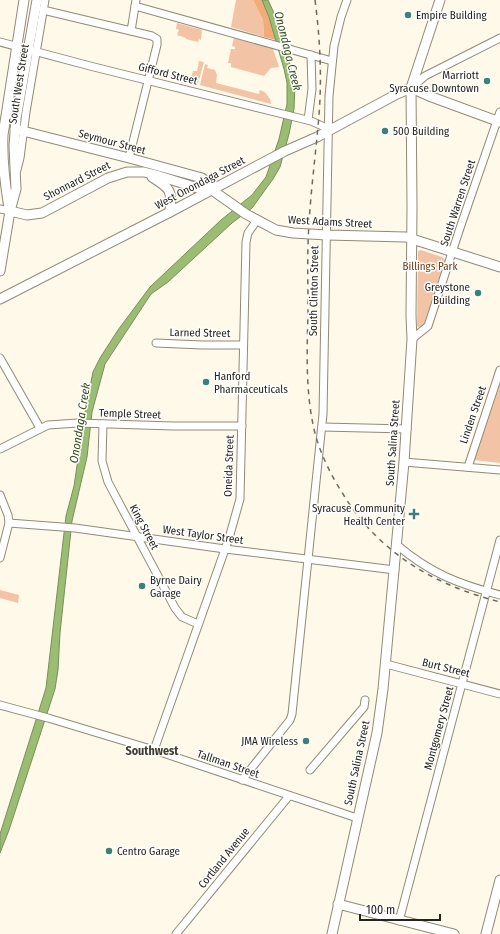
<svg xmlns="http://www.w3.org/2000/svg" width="500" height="934" font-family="'Fira Sans Condensed',sans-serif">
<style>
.green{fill:#f3c3a5}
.forest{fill:#f4ab7a}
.water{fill:#9bbd73;stroke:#788f59}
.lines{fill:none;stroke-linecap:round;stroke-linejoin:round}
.minor-casing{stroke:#918a78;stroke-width:9}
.major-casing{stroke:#918a78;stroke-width:11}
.minor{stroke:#fff;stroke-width:7}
.major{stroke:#fff;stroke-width:9}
.rail{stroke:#6d6a60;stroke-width:1.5;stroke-dasharray:5 5;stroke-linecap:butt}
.poi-dot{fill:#3b8178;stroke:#fff;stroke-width:1.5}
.labels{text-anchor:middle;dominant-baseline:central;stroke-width:3;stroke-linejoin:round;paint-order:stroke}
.poi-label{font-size:11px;fill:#26241d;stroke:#fff;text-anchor:start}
.street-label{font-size:11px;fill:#26241d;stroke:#fff}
.park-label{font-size:11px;fill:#6c3d1a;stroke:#fff}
.water-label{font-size:12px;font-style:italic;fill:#394f1a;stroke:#fff}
.neighbourhood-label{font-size:12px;font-weight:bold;fill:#433e2e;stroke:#fff}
</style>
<rect width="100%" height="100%" fill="#fef9e9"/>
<g class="green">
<path d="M236,0h17l10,20 1,17 -33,-10z"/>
<path d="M177,23l25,7 -1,10 -2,-1 -1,3 -12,-3v-1l-9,-3 2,-5 -3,-1z"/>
<path d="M234,38l39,11 6,18 -8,1 -7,8 -33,-9v-4h-3l3,-14h4v-2l-3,-1z"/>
<path d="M199,61l5,1 -6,22 -8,-2 3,-11h4z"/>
<path d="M205,64l3,1 -1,3 8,2 2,5 -1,8 43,11 1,-4c5,1 11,8 11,14l-71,-19z"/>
<path d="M421,250l21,7 3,3 -22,67 -3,1 -3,-2 1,-75z"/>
<path d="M499,381l1,1v81l-27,-3z"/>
<path d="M0,590l19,5 -1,8 -18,-5z"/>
</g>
<path class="forest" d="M253,0h9l1,1 6,16 7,23 -12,-3 -1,-17z"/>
<path class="water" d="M262,0h6l12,26 15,58 -1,25 -5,25 -9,33 -7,12 -21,29 -20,15 -64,59 -17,12 -46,70 -13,48 -5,45 -15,64 -12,112 -2,37 -3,19 -46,141 -9,23v-19l46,-146 20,-172 8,-30 11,-74 8,-40 7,-14 18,-28 32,-43 71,-67 31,-25 14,-18 13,-38 8,-35v-21l-3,-14 -15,-52z"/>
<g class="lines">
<g class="minor-casing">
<g id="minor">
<path d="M135,6l197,55"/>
<path d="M43,10l88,21 21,5 5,3v6l-28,113"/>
<path d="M131,31l5,-31"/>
<path d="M0,42l90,24 221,55 18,8"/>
<path d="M411,88l14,-12 75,-38"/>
<path d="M308,120l4,-31 -1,-34"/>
<path d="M17,170l3,-12 6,-46 19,-112"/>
<path d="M0,209l10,2"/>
<path d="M412,339l16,-13 32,-98 40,-116"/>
<path d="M156,343l46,2h41"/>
<path d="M0,358l40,70"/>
<path d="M103,424l-1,37 6,21 67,126 7,9 16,7"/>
<path d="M322,427l85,2"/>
<path d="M0,449l48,-24 30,-2 95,3h69"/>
<path d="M404,462l96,8"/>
<path d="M468,467l32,-97"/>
<path d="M0,495l8,20 1,8 -9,35"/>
<path d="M9,523l66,5 150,21 170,21"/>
<path d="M397,545c33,28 61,39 103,50"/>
<path d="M386,664l114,30"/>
<path d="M0,705l48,13 106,32 203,68"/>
<path d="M154,750l75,-212 11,-39 6,-257 2,-9 9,-13"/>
<path d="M310,770l54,-63 1,-7"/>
<path d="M242,780l48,-60 2,-6 31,-300 6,-318 5,-50 7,-29 6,-17"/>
<path d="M399,921l101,-381"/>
<path d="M176,934l113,-138"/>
</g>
</g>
<g class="major-casing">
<g id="major">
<path d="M411,88l18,8 71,26"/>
<path d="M15,129l114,29 73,20 5,5 5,7 34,24 30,16 17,3 34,2 79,2 94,30"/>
<path d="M152,177c19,12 20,13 18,35"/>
<path d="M9,208c-4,-24 -7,-49 -6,-73l21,-135"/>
<path d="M10,211l17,4 15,-2 66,-35 19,-6h17l12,3 48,15h7"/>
<path d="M0,271l10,-60 6,-22 -2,-43 2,-27 21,-119"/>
<path d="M0,299l170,-87 115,-61 32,-14 80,-43 14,-6"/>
<path d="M338,904l116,30"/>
<path d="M332,934l45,-201 6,-44 21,-227 8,-123 -1,-23 1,-109 -1,-119 29,-88"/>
<path d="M486,934l14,-54"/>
</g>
</g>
<use href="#minor" class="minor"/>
<use href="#major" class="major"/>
<path class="rail" d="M315,0c5,38 7,77 4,115 -3,37 -8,73 -10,109 -2,29 -1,58 -1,87 -1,43 -3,85 8,126 6,20 16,40 27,57 36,59 91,91 157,108"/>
</g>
<g class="poi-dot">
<circle cx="408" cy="15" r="4"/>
<circle cx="487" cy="81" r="4"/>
<circle cx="385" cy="131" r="4"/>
<circle cx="478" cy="293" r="4"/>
<circle cx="206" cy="382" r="4"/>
<path d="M412 508h4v4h4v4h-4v4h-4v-4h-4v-4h4z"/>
<circle cx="142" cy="586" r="4"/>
<circle cx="306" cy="741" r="4"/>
<circle cx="109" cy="851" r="4"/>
</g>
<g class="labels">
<g class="poi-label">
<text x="416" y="15">Empire Building</text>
<text x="479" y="75" text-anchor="end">Marriott<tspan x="479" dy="13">Syracuse Downtown</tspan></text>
<text x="393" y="131">500 Building</text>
<text x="470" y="287" text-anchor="end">Greystone<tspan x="470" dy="13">Building</tspan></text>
<text x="214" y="376">Hanford<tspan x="214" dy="13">Pharmaceuticals</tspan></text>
<text x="405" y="508" text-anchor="end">Syracuse Community<tspan x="405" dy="13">Health Center</tspan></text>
<text x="150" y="580">Byrne Dairy<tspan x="150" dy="13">Garage</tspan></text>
<text x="298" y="741" text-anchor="end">JMA Wireless</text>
<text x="117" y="851">Centro Garage</text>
</g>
<g class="street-label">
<text transform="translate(168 74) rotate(14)">Gifford Street</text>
<text transform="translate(19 84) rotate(-81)">South West Street</text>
<text transform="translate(112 142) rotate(15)">Seymour Street</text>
<text transform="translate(77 181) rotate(-27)">Shonnard Street</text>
<text transform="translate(200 183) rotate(-28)">West Onondaga Street</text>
<text transform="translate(458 203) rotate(-72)">South Warren Street</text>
<text transform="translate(330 222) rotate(3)">West Adams Street</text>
<text transform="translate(314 291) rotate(-89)">South Clinton Street</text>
<text transform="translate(200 333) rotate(1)">Larned Street</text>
<text transform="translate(130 414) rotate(2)">Temple Street</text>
<text transform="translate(473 415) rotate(-71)">Linden Street</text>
<text transform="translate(393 443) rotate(-86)">South Salina Street</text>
<text transform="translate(229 466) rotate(-88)">Oneida Street</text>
<text transform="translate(144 527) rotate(62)">King Street</text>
<text transform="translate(203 535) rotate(8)">West Taylor Street</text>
<text transform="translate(446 668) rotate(14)">Burt Street</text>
<text transform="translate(439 728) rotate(-75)">Montgomery Street</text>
<text transform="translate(357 763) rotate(-78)">South Salina Street</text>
<text transform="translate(228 764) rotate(19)">Tallman Street</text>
<text transform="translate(224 858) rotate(-51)">Cortland Avenue</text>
</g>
<g class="park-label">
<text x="430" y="266">Billings Park</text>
</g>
<g class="water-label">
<text transform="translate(288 51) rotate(76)">Onondaga Creek</text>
<text transform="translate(80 423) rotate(-81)">Onondaga Creek</text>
</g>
<g class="neighbourhood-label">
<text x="152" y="751">Southwest</text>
</g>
</g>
<path d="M360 914v6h80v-6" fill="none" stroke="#26241d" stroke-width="2"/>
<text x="366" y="914" font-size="12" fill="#26241d" stroke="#ffffff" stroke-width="3" paint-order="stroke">100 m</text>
</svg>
